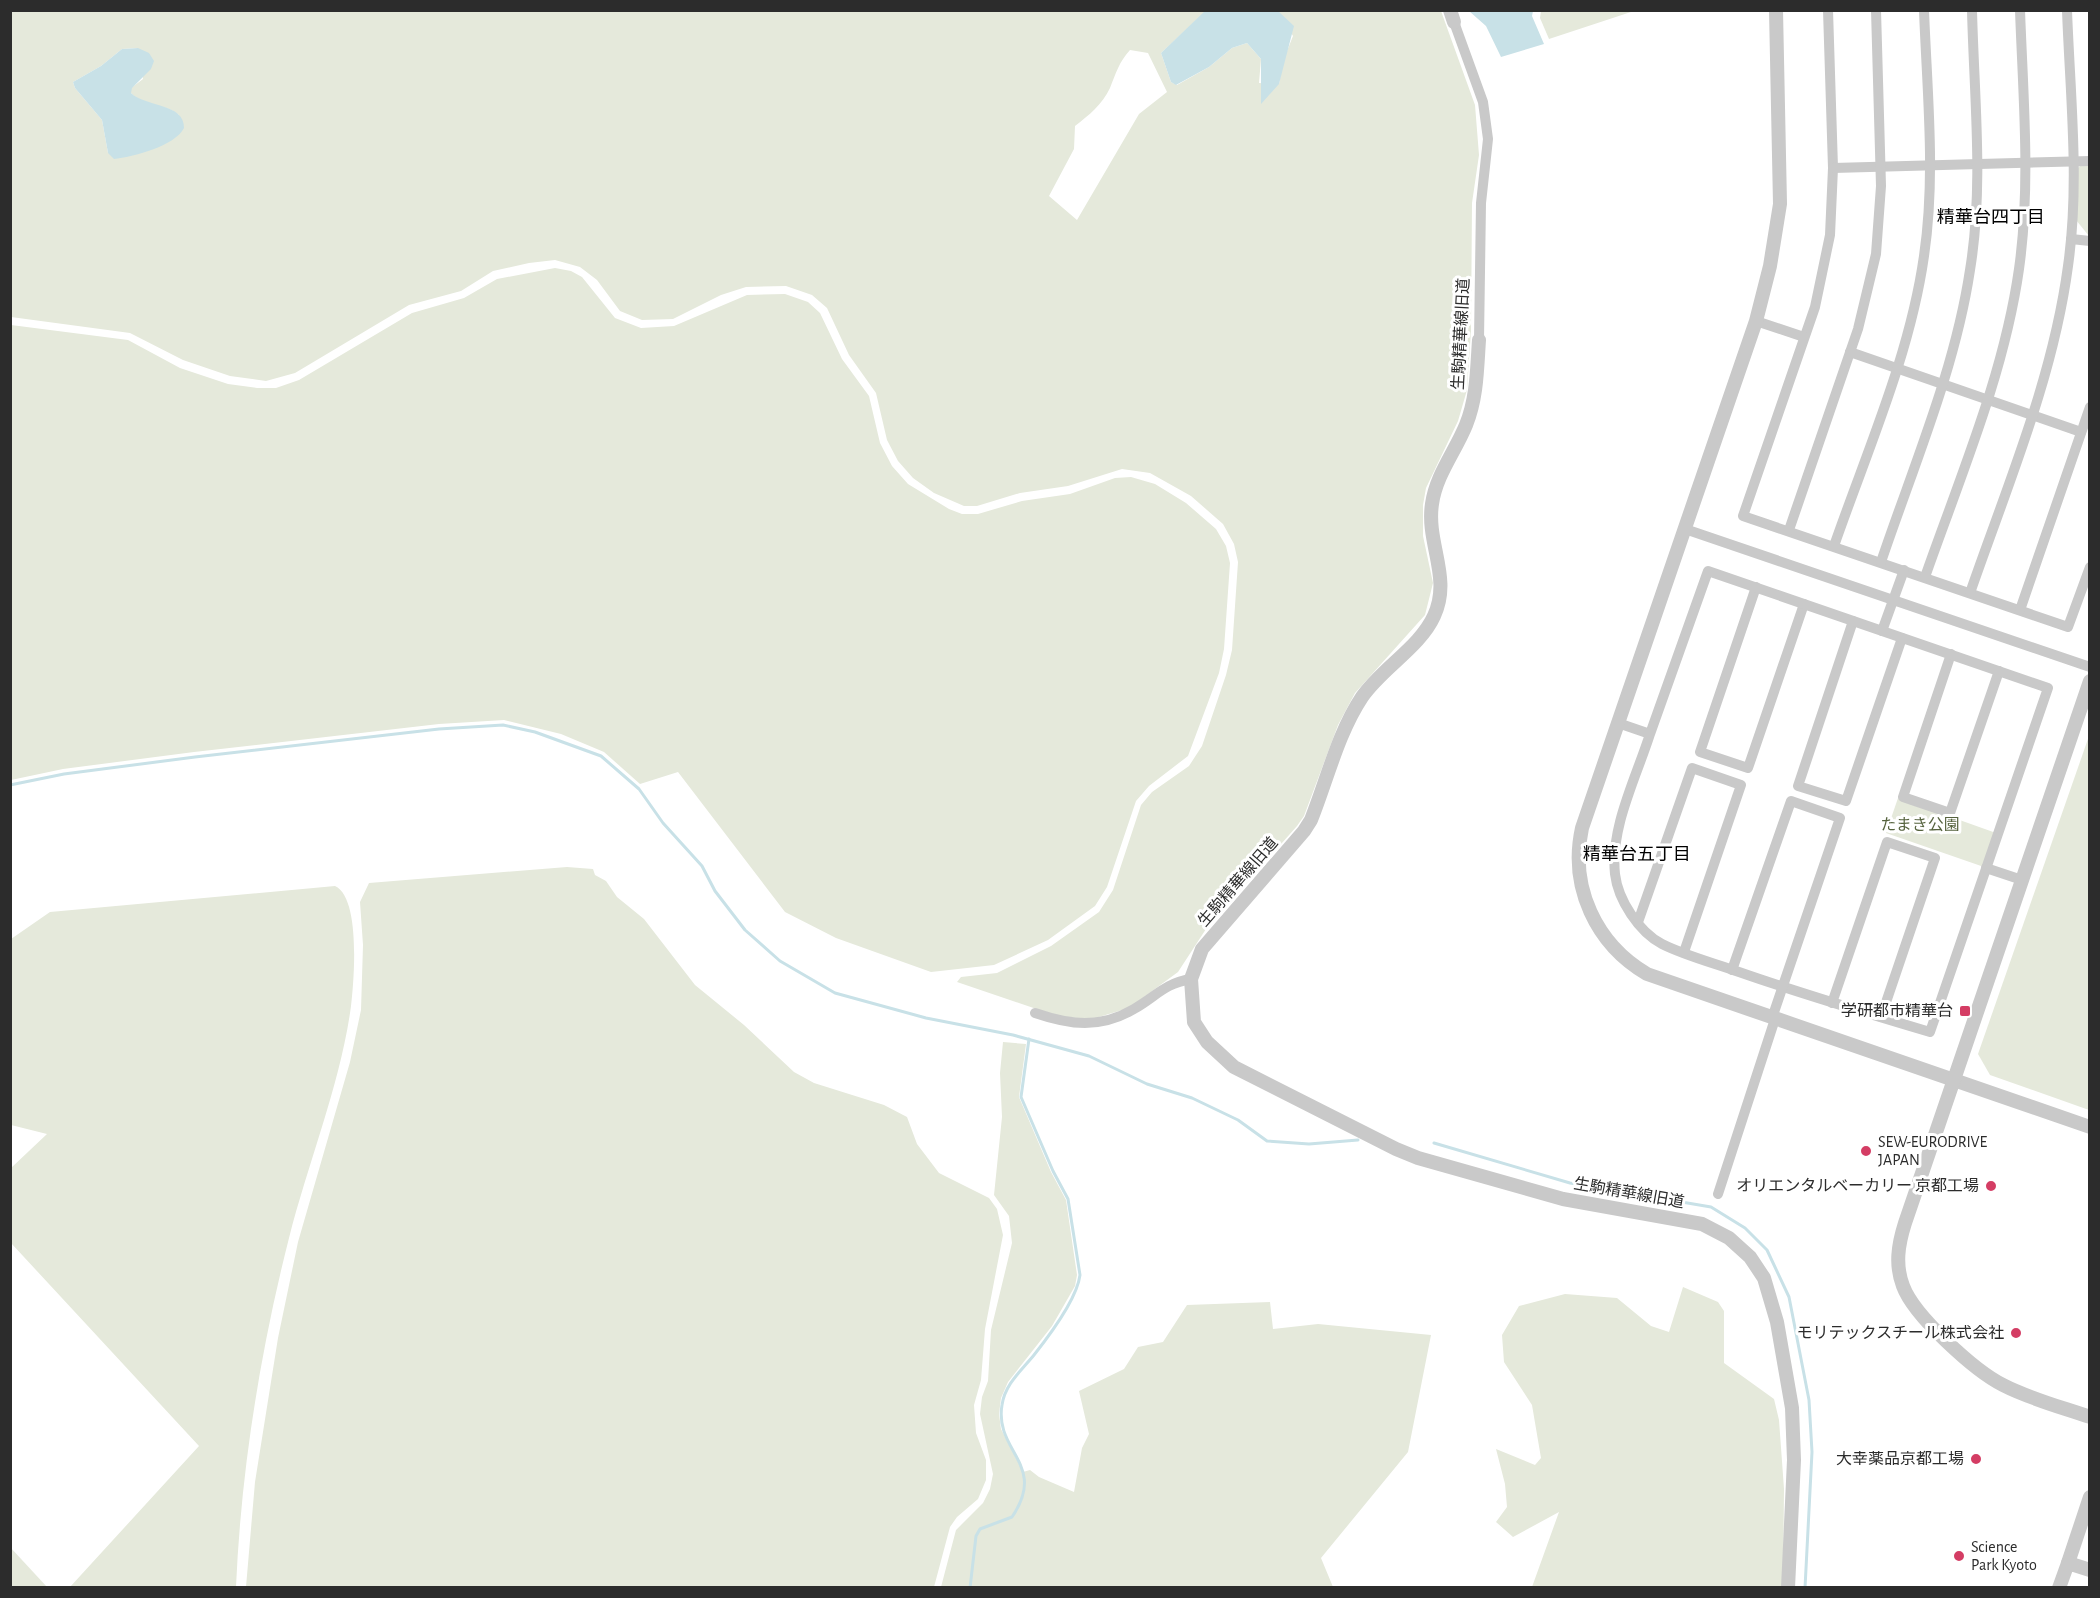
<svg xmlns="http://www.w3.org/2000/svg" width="2100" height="1598" font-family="'Alegreya Sans','Noto Sans JP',sans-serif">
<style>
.green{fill:#e5e9db;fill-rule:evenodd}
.water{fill:#c8e1e7}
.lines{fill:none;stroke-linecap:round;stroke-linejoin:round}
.stream{stroke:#c8e1e7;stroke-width:3}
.minor{stroke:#c9c9c9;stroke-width:10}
.tertiary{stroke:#c9c9c9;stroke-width:14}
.poi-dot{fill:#d43d64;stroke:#fff;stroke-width:2}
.labels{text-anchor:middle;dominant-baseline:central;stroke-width:6;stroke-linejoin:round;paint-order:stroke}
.street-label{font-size:16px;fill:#2c2c2c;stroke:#fff}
.park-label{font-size:16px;fill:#56633e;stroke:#fff}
.poi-label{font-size:16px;fill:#2c2c2c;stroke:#fff;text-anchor:end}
.neighbourhood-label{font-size:18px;fill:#000;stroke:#fff}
</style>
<rect width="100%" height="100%" fill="#fff"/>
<g class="green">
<path d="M10,11h1196l-45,42 10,29 6,3 32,-18 23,-19 15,-5 14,16 -2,24 20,1 4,-23 10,-25 -15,-25h163l34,94 4,50 -7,48 -1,128 -4,59 -9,31 -32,67 -3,17v31l10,47 -8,32 -70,78 -17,32 -34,91 -7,10 -91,103 -28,43 -49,36 -37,11 -32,-2 -103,-35 4,-5 36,-4 54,-27 48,-34 14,-22 28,-85 11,-13 37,-26 13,-20 24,-71 6,-25 6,-88 -4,-18 -11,-20 -32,-28 -41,-23 -28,-4 -54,17 -48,7 -43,13h-13l-30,-13 -21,-15 -15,-17 -11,-21 -11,-47 -27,-38 -22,-47 -15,-13 -26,-9 -40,1 -25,8 -48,24 -31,1 -22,-9 -23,-31 -17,-13 -25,-7 -26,3 -36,8 -32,20 -52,14 -114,68 -29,8 -36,-5 -47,-16 -53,-27 -119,-16zM138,48l5,31 -12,9v5c13,14 34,10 48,22l-71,38 -6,-33 -27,-32 -2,-6 28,-16 21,-17zM1130,50l18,3 19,39 -28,22 -62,106 -28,-24 25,-47 1,-23c14,-11 27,-21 35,-38 6,-15 9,-26 20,-38z"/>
<path d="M1541,11v-1l93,1 -85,28 -9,-21z"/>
<path d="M2080,166h9v70l-13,-16 1,-51z"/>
<path d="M555,268l16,3 11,6 33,41 26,10 33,-2 73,-31 38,-1 23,8 12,11 22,46 27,37 11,47 12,23 16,18 41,25 13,5h16l44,-13 48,-7 45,-16 16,-1 24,7 31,19 30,26 10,17 4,17 -6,86 -5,24 -31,83 -39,30 -13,15 -29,86 -12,19 -47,34 -54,25 -63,7 -95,-34 -51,-26 -107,-140 -38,12 -36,-32 -43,-18 -57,-14 -65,4 -245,28 -131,17 -52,11v-455l117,15 52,28 48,16 29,4h19l23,-8 113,-67 52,-15 33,-19z"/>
<path d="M2089,736v374l-99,-35 -12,-21z"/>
<path d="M1898,798l98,35 -12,34 -98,-34z"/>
<path d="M567,867l26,2 2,6 11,6 11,16 27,22 51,66 49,40 50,47 20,11 70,22 23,12 10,27 22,29 50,25 8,11 6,26 -18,94 -4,51 -7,25 2,28 10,27v20l-8,19 -21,18 -7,10 -16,60h-688l9,-105 23,-144 20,-96 52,-180 11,-52 2,-65 -3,-43 9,-19z"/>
<path d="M335,886c26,12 19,95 16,120 -10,76 -43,157 -62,232 -29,114 -48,233 -53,349h-166l129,-141 -188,-203v-75l36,-34 -36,-9v-186l39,-27z"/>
<path d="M1003,1042l23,2 -7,53 32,75 15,28 11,75 -2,11 -23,40 -44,56 -7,16 -2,16 2,15 22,43 7,-2 9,7 35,15 8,-44 7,-14 -10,-43 45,-22 14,-22 25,-5 24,-37 83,-3 3,27 45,-5 113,11 -23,117 -87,106 12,29h-392l15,-57 27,-27 7,-14 3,-15 -13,-60 2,-17 6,-16 3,-51 21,-87 -3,-27 -15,-21 8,-78 -2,-44z"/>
<path d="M1683,1287l35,15 6,9v52l50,36 5,21 5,69 -1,98h-251l27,-75 -46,25 -17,-15 11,-15 -2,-23 -9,-35 39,16 6,-7 -9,-53 -28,-43 -2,-27 17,-29 46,-12 52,4 34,28 18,6z"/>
<path d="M10,1547l37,40h-36z"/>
</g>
<g class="water">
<path d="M1206,10l72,1 16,15 -15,58 -18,20v-45l-14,-16 -15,5 -23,19 -33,18 -5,-3 -10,-29z"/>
<path d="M1469,11h64l-1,5 12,28 -43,13 -15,-31z"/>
<path d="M138,48l11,5 5,8 -3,8 -19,19 -1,5c14,14 54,10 53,35 -9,18 -51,29 -70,31l-6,-6 -6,-33 -27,-32 -2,-6 28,-16 21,-17z"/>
</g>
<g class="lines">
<g class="stream">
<path d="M10,785l54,-11 131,-17 244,-28 64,-4 32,7 66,24 38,33 24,34 39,43 13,25 30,39 35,31 55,32 91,25 87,17 76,21 58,28 45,14 46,22 29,21 42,3 49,-4"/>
<path d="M1434,1143l136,40 141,24 34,21 22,22 22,47 20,103 3,52 -7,136"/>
<path d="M970,1588l6,-52 4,-7 32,-12c36,-53 -18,-65 -10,-112 3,-21 19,-34 32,-50 15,-19 43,-56 46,-80l-12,-76 -15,-28 -32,-74 8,-58"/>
</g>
<g class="minor">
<path d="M1828,10l5,158 -3,67 -15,72 -72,209 325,111 22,-60"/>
<path d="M1454,22l29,80 5,37 -7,64 -2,137"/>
<path d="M1833,168l257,-7"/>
<path d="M2071,239l19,2"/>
<path d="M1756,321l48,16"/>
<path d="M1850,352l231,80"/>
<path d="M1685,529l405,138"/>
<path d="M1789,530l69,-201 18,-75 5,-68 -5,-176"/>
<path d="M1834,546c33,-95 76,-191 90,-290 12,-81 3,-164 0,-246"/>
<path d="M1881,562c32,-95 74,-192 89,-292 14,-85 4,-174 2,-260"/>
<path d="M1925,577c35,-100 79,-202 94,-308 12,-85 4,-173 1,-259"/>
<path d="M1756,587l-56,165 48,16 56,-164"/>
<path d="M1970,593c37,-107 83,-214 98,-327 12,-84 2,-172 -1,-256"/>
<path d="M2020,610l70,-203"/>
<path d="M1853,621l-55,165 48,15 56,-163"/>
<path d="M1882,631l22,-61"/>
<path d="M1951,654l-48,143 47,16 49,-142"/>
<path d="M1618,723l32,11 58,-163 340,117 -118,344c-64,-19 -128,-38 -191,-60 -25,-9 -53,-16 -77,-28 -23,-12 -44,-44 -47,-70 -5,-46 21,-96 35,-140"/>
<path d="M1986,868l36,12"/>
<path d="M1638,922l54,-154 49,17 -57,167"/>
<path d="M1732,970l59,-169 49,17 -68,200"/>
<path d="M1832,1003l55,-161 48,16 -54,159"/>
<path d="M1035,1013c35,12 65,16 99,-4 23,-13 29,-25 57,-30"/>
<path d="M1718,1194l57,-175"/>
</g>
<g class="tertiary">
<path d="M1450,10l4,12"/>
<path d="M1776,10l4,194 -10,62 -14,55 -174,507c-13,59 14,116 65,146l443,153"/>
<path d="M1479,340c-2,29 -2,58 -13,85 -11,27 -30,50 -34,79 -6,39 20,74 2,112 -14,31 -52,52 -72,81 -24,36 -35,83 -51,123l-7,11 -102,118 -11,30 3,43 13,20 27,25 162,82 22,9 145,41 139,25 27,14 21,19 14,21 13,44 15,86 2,52 -6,128"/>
<path d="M2090,681l-185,542c-7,22 -10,42 -2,63 11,30 72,85 100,99 27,14 58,22 87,32"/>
<path d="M2068,1563l22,-66"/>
<path d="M2059,1588l9,-25 22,7"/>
</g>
</g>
<g class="poi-dot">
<rect x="1959" y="1005" width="12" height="12" rx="3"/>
<circle cx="1866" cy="1151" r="6"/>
<circle cx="1991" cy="1186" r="6"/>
<circle cx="2016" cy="1333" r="6"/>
<circle cx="1976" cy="1459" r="6"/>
<circle cx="1959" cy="1556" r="6"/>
</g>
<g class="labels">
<g class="street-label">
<text transform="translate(1461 334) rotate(-87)">生駒精華線旧道</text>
<text transform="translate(1238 882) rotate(-49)">生駒精華線旧道</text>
<text transform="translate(1629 1193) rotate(10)">生駒精華線旧道</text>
</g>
<g class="park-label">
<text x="1920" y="825">たまき公園</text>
</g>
<g class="poi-label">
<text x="1953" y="1011">学研都市精華台</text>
<text x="1878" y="1142" text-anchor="start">SEW-EURODRIVE<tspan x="1878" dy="18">JAPAN</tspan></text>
<text x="1979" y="1186">オリエンタルベーカリー 京都工場</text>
<text x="2004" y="1333">モリテックスチール株式会社</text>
<text x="1964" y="1459">大幸薬品京都工場</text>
<text x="1971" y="1547" text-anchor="start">Science<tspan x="1971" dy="18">Park Kyoto</tspan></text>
</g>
<g class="neighbourhood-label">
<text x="1991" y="218">精華台四丁目</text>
<text x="1637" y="855">精華台五丁目</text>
</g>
</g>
<rect width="2100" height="1598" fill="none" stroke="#2c2c2c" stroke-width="24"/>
</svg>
